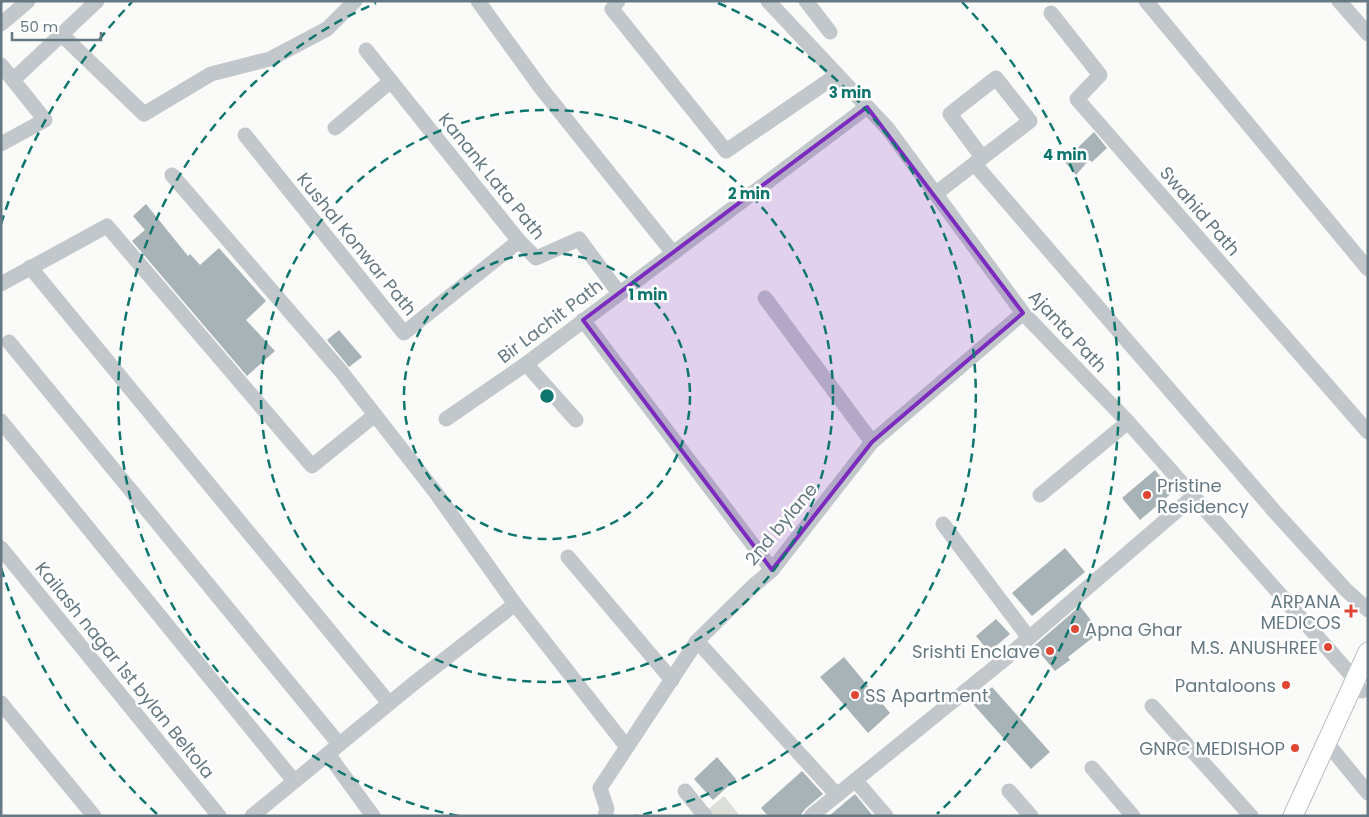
<svg xmlns="http://www.w3.org/2000/svg" width="1369" height="817" font-family="Poppins,sans-serif">
<style>
.green{fill:#dbdfd7}
.building{fill:#a8b3b7}
.lines{fill:none;stroke-linecap:round;stroke-linejoin:round}
.major-casing{stroke:#b5bbbe;stroke-width:21}
.minor{stroke:#c1c7ca;stroke-width:15}
.major{stroke:#fff;stroke-width:19}
.marked{fill:#7b2cbf;fill-opacity:0.2;stroke:#7b2cbf;stroke-width:4;stroke-linejoin:round}
.ring{fill:none;stroke:#0f766e;stroke-width:2.5;stroke-dasharray:9 6}
.poi-dot{fill:#e04632;stroke:#fff;stroke-width:2}
.labels{text-anchor:middle;dominant-baseline:central;stroke-width:5;stroke-linejoin:round;paint-order:stroke}
.street-label{font-size:18px;fill:#667982;stroke:#fff}
.poi-label{font-size:18px;fill:#667982;stroke:#fff;text-anchor:end}
.centre{fill:#0f766e;stroke:#fff;stroke-width:2.5}
.ring-label{font-size:15px;text-anchor:middle;font-weight:bold;fill:#0f766e;stroke:#fff;stroke-width:5;stroke-linejoin:round;paint-order:stroke}
</style>
<rect width="100%" height="100%" fill="#fafaf8"/>
<path class="green" d="M724,796l16,20h-31l-4,-4z"/>
<g class="building">
<path d="M1094,132l13,16 -15,14 -3,-2 -13,15 -12,-14z"/>
<path d="M146,204l42,52 2,-2 10,11 19,-17 47,53 -20,19 29,31 -28,25 -115,-135 13,-11 -12,-14z"/>
<path d="M339,330l23,27 -13,10 -22,-27z"/>
<path d="M1155,470l18,22 -33,28 -18,-22z"/>
<path d="M1065,548l20,24 -53,44 -20,-23z"/>
<path d="M1080,606l20,26 -32,25 2,3 -15,11 -21,-25z"/>
<path d="M996,619l14,15 -21,18 -13,-16z"/>
<path d="M844,657l46,56 -22,20 -48,-56z"/>
<path d="M992,687l58,65 -19,17 -58,-65z"/>
<path d="M717,757l19,22 -23,21 -19,-21z"/>
<path d="M802,771l21,23 -18,15 -5,7h-32l-7,-8z"/>
<path d="M855,794l18,22h-44z"/>
</g>
<g class="lines">
<g class="major-casing">
<path id="major" d="M1293,816l75,-164"/>
</g>
<g class="minor">
<path d="M478,1l63,87 132,165"/>
<path d="M618,1l-6,8 114,142 111,-76"/>
<path d="M768,1l120,128 135,184 105,109 224,254 2,6 8,9"/>
<path d="M806,1l24,31"/>
<path d="M1146,1l222,268"/>
<path d="M1339,1l29,33"/>
<path d="M1051,13l49,62 -23,24 291,333"/>
<path d="M1,24l27,-23"/>
<path d="M62,35l82,79 67,-40 59,-15 57,-30 28,-28"/>
<path d="M366,50l153,191 17,17 43,-19 40,54"/>
<path d="M1,65l44,55 -44,24"/>
<path d="M13,80l84,-79"/>
<path d="M335,128l56,-47"/>
<path d="M245,135l159,198 115,-92"/>
<path d="M978,168l297,344 71,78 22,20"/>
<path d="M172,175l168,195 96,123 79,111 111,142"/>
<path d="M935,194l95,-73 -34,-43 -46,36 32,43"/>
<path d="M30,267l359,436"/>
<path d="M1,284l106,-58 205,240 63,-51"/>
<path d="M765,298l107,144"/>
<path d="M583,320l189,250"/>
<path d="M9,342l330,402"/>
<path d="M526,364l50,56"/>
<path d="M446,419l80,-55 341,-257"/>
<path d="M1,421l293,360"/>
<path d="M1040,495l88,-73"/>
<path d="M943,524l86,114"/>
<path d="M1,548l218,268"/>
<path d="M568,557l104,123"/>
<path d="M697,641l140,154"/>
<path d="M1,703l93,113"/>
<path d="M1152,706l99,110"/>
<path d="M1327,743l41,50"/>
<path d="M328,754l45,62"/>
<path d="M1092,768l41,48"/>
<path d="M856,781l30,35"/>
<path d="M685,791l20,25"/>
<path d="M1009,791l22,25"/>
<path d="M252,816l161,-132 102,-80"/>
<path d="M605,816l2,-7 -7,-21 97,-147 56,-55 19,-16 100,-128 151,-129"/>
<path d="M811,816l189,-153 194,-167"/>
</g>
<use href="#major" class="major"/>
</g>
<path class="marked" d="M867,107l156,206 -151,129 -100,128 -189,-250z"/>
<g class="ring">
<circle cx="547" cy="396" r="143"/>
<circle cx="547" cy="396" r="286"/>
<path d="M458 816A429 429 0 0 1 376 3M718 3A429 429 0 0 1 636 816"/>
<path d="M157 814A572 572 0 0 1 1 568M1 224A572 572 0 0 1 132 2M962 2A572 572 0 0 1 937 814"/>
</g>
<g class="poi-dot">
<circle cx="1147" cy="495" r="5"/>
<path d="M1348.5 603.5h5v5h5v5h-5v5h-5v-5h-5v-5h5z"/>
<circle cx="1075" cy="629" r="5"/>
<circle cx="1328" cy="647" r="5"/>
<circle cx="1050" cy="651" r="5"/>
<circle cx="1286" cy="685" r="5"/>
<circle cx="855" cy="695" r="5"/>
<circle cx="1295" cy="748" r="5"/>
</g>
<g class="labels">
<g class="street-label">
<text transform="translate(492 176) rotate(51)">Kanank Lata Path</text>
<text transform="translate(1200 211) rotate(49)">Swahid Path</text>
<text transform="translate(357 244) rotate(51)">Kushal Konwar Path</text>
<text transform="translate(550 321) rotate(-37)">Bir Lachit Path</text>
<text transform="translate(1068 331) rotate(47)">Ajanta Path</text>
<text transform="translate(781 524) rotate(-50)">2nd bylane</text>
<text transform="translate(125 670) rotate(51)">Kailash nagar 1st bylan Beltola</text>
</g>
<g class="poi-label">
<text x="1157" y="485" text-anchor="start">Pristine<tspan x="1157" dy="21">Residency</tspan></text>
<text x="1341" y="601">ARPANA<tspan x="1341" dy="21">MEDICOS</tspan></text>
<text x="1085" y="629" text-anchor="start">Apna Ghar</text>
<text x="1318" y="647">M.S. ANUSHREE</text>
<text x="1040" y="651">Srishti Enclave</text>
<text x="1276" y="685">Pantaloons</text>
<text x="865" y="695" text-anchor="start">SS Apartment</text>
<text x="1285" y="748">GNRC MEDISHOP</text>
</g>
</g>
<circle cx="547" cy="396" r="8" class="centre"/>
<g class="ring-label">
<text x="850" y="98">3 min</text>
<text x="1065" y="160">4 min</text>
<text x="749" y="199">2 min</text>
<text x="648" y="300">1 min</text>
</g>
<rect width="1369" height="817" fill="none" stroke="#667982" stroke-width="5"/>
<path d="M12 32v8h89v-8" fill="none" stroke="#667982" stroke-width="2.5"/>
<text x="20" y="32" font-size="15" fill="#667982" stroke="#ffffff" stroke-width="4" paint-order="stroke">50 m</text>
</svg>
